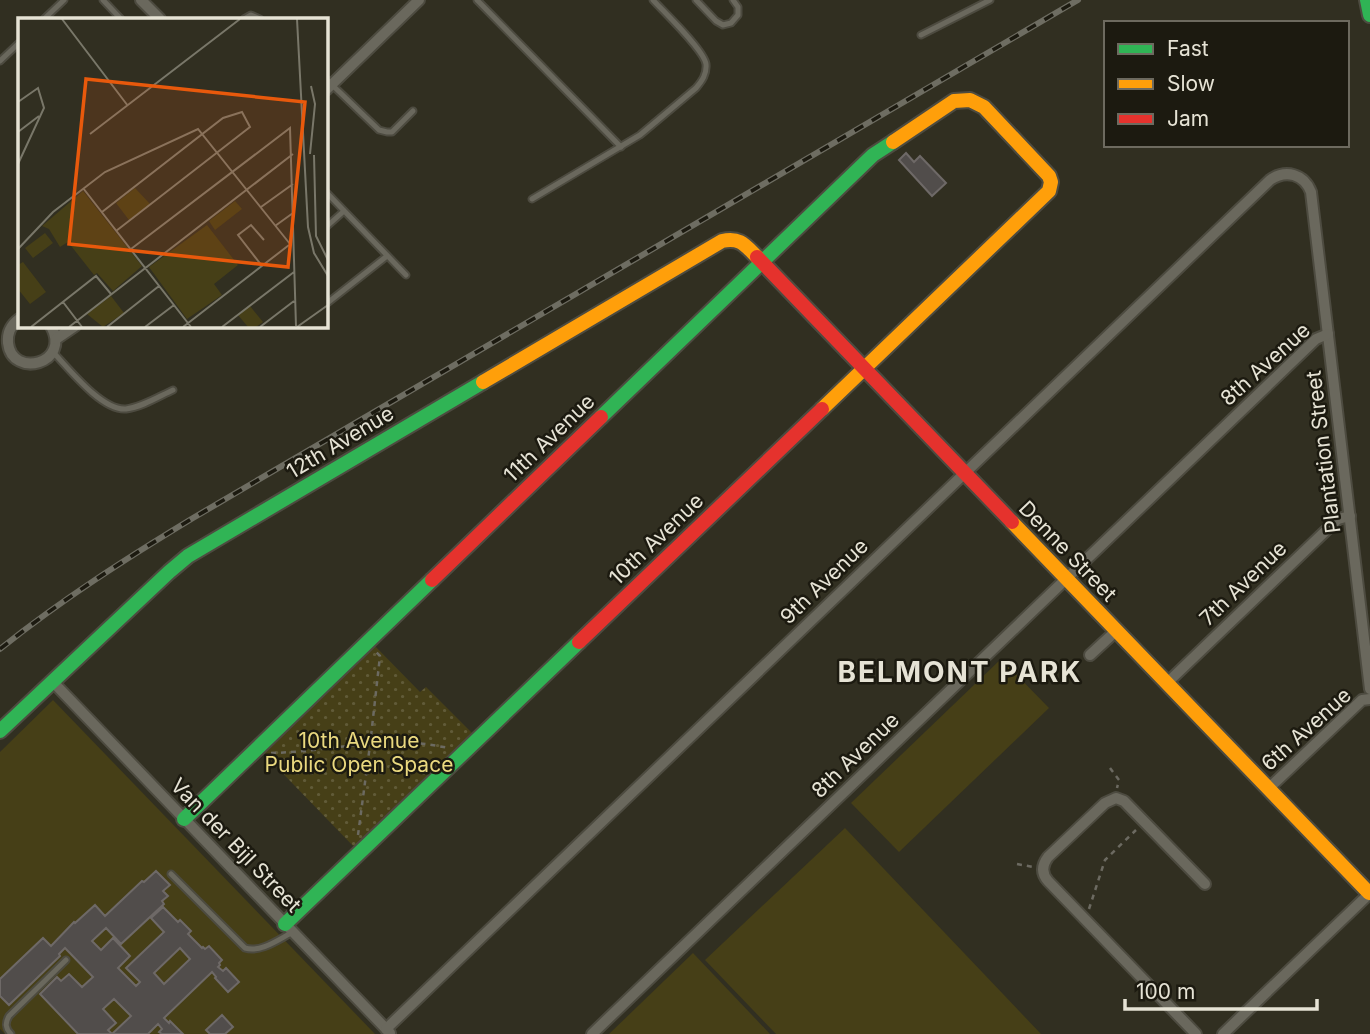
<svg xmlns="http://www.w3.org/2000/svg" width="1370" height="1034" font-family="Inter,sans-serif">
<style>
.grass{fill:#463f17}
.park{fill:url(#park-dots)}
.building{fill:#514d4b;stroke:#6e6967;stroke-width:2;fill-rule:evenodd}
.lines{fill:none;stroke-linecap:round;stroke-linejoin:round}
.lane-casing{stroke:#4d4b40;stroke-width:9}
.street-casing{stroke:#4d4b40;stroke-width:14}
.fast-casing{stroke:#4d4b40;stroke-width:18}
.slow-casing{stroke:#4d4b40;stroke-width:18}
.jam-casing{stroke:#4d4b40;stroke-width:18}
.path{stroke:#6c6a61;stroke-width:2.5;stroke-dasharray:5 5;stroke-linecap:butt}
.lane{stroke:#6a685d;stroke-width:5}
.street{stroke:#6a685d;stroke-width:10}
.fast{stroke:#30b455;stroke-width:14}
.slow{stroke:#ff9f0a;stroke-width:14}
.jam{stroke:#e5322d;stroke-width:14}
.rail-casing{stroke:#6e6d62;stroke-width:6}
.rail{stroke:#1c1a10;stroke-width:3.5;stroke-dasharray:10;stroke-linecap:butt}
.labels{text-anchor:middle;dominant-baseline:central;stroke-width:5;stroke-linejoin:round;paint-order:stroke}
.street-label{font-size:21px;fill:#e6e3d5;stroke:#1c1a10}
.park-label{font-size:21px;fill:#ead97f;stroke:#1c1a10}
.district-label{font-size:28px;font-weight:bold;letter-spacing:2px;fill:#e6e3d5;stroke:#1c1a10}
.inset-road{fill:none;stroke:#797769;stroke-width:2}
.view{fill:#e8590c;fill-opacity:0.15;stroke:#e8590c;stroke-width:3.5}
.inset-edge{fill:none;stroke:#e6e3d5;stroke-width:3.5}
</style>
<defs>
<pattern id="park-dots" width="8" height="8" patternUnits="userSpaceOnUse" patternTransform="scale(1.75)"><rect width="8" height="8" fill="#463f17"/><path d="M2 2h.1M6 6h.1" fill="none" stroke="#615b38" stroke-width="1.8" stroke-linecap="round"/></pattern>
</defs>
<rect width="100%" height="100%" fill="#312f21"/>
<g class="grass">
<path d="M1001,659l48,49 -150,144 -48,-49z"/>
<path d="M53,700l322,334h-370l-5,-5v-277z"/>
<path d="M845,828l196,206h-265l-71,-74z"/>
<path d="M693,953l77,81h-161z"/>
</g>
<path class="park" d="M373,644l47,48 6,-5 48,48 -118,114 -94,-97z"/>
<g class="building">
<path d="M906,153l8,9 6,-6 26,27 -14,13 -33,-36z"/>
<path d="M156,871l14,14 -7,6 5,5 -6,5 2,3 -43,40 -15,-16 -14,13 9,9 12,-12 17,18 -12,12 18,18 4,-4 -14,-14 38,-36 -13,-14 12,-11 15,15 2,-2 11,11 -3,3 14,14 1,-1 2,2 4,-3 13,14 -3,3 1,2 -2,2 5,4 3,-3 13,14 -11,10 -13,-14 1,-1 -4,-5 -48,46 5,5 1,-2 13,13h-21l-3,-2 3,-3 -4,-5 -10,10h-70l-38,-40 17,-17 4,4 8,-7 13,13 11,-10 -28,-29 -6,6 1,2 -51,49 -9,-9v-17l43,-41 8,8 23,-24 1,1 20,-18 10,11 37,-35 2,1zM180,948l10,11 -26,25 -10,-11zM114,999l17,17 -19,18 -4,-4 8,-7 -13,-14z"/>
<path d="M222,1015l11,12 -8,7h-15l-4,-4z"/>
</g>
<g class="lines">
<g class="lane-casing">
<g id="lane">
<path d="M103,0l18,19"/>
<path d="M477,0l144,147"/>
<path d="M696,0l20,21 7,4 8,-2 7,-8v-8l-5,-7"/>
<path d="M44,19l20,-19"/>
<path d="M244,19l7,-4 9,4"/>
<path d="M921,35l69,-35"/>
<path d="M0,61l19,-18"/>
<path d="M326,79l53,51 8,2h5l21,-21"/>
<path d="M326,192l80,83"/>
<path d="M532,199l108,-64 56,-47c6,-7 11,-14 10,-24 -2,-14 -42,-52 -53,-64"/>
<path d="M326,227l18,-16"/>
<path d="M326,304l61,-48"/>
<path d="M53,352c16,17 49,59 73,57 16,-2 32,-12 47,-19"/>
<path d="M171,874l74,74c16,5 34,-9 48,-16"/>
<path d="M11,1034c-6,-6 -6,-11 -2,-18l57,-56"/>
</g>
</g>
<g class="street-casing">
<g id="street">
<path d="M141,0l19,19"/>
<path d="M326,90l93,-90"/>
<path d="M19,319c-8,6 -12,14 -11,24 4,36 64,21 43,-17"/>
<path d="M56,339l19,-13"/>
<path d="M1090,655l26,-24"/>
<path d="M53,682l337,351"/>
<path d="M1167,683l171,-164 12,-3"/>
<path d="M1268,789l94,-89 8,-1"/>
<path d="M386,1029l884,-849c16,-11 34,-6 41,12l59,497"/>
<path d="M592,1034l724,-695 12,-5"/>
<path d="M1196,1034l-148,-153c-7,-8 -6,-16 0,-24l57,-54 11,-5 8,3 81,83"/>
<path d="M1223,1034l147,-141"/>
</g>
</g>
<g class="fast-casing">
<g id="fast">
<path d="M1367,0l3,15"/>
<path d="M601,417l272,-262 20,-13"/>
<path d="M0,731l169,-159 19,-16 295,-174"/>
<path d="M184,819l248,-239"/>
<path d="M285,924l294,-282"/>
</g>
</g>
<g class="slow-casing">
<g id="slow">
<path d="M483,382l239,-141c18,-4 23,4 35,16"/>
<path d="M822,409l227,-218 2,-9 -2,-6 -65,-69 -14,-7 -16,1 -61,41"/>
<path d="M1012,522l357,371"/>
</g>
</g>
<g class="jam-casing">
<g id="jam">
<path d="M757,257l255,265"/>
<path d="M432,580l169,-163"/>
<path d="M579,642l243,-233"/>
</g>
</g>
<g class="path">
<path d="M271,753c48,-1 97,-13 145,-10 11,1 22,3 33,5"/>
<path d="M1110,768l9,12 -2,8"/>
<path d="M358,835l12,-90 10,-89 -4,-4"/>
<path d="M1017,864l16,3"/>
<path d="M1089,909l16,-49 31,-30"/>
</g>
<use href="#lane" class="lane"/>
<use href="#street" class="street"/>
<use href="#fast" class="fast"/>
<use href="#slow" class="slow"/>
<use href="#jam" class="jam"/>
<g class="rail-casing">
<path id="rail" d="M0,649c61,-49 127,-91 193,-131l885,-518"/>
</g>
<use href="#rail" class="rail"/>
</g>
<g class="labels">
<g class="street-label">
<text transform="translate(1265 364) rotate(-42)">8th Avenue</text>
<text transform="translate(549 438) rotate(-44)">11th Avenue</text>
<text transform="translate(340 442) rotate(-31)">12th Avenue</text>
<text transform="translate(1323 452) rotate(-97)">Plantation Street</text>
<text transform="translate(656 539) rotate(-44)">10th Avenue</text>
<text transform="translate(1068 551) rotate(46)">Denne Street</text>
<text transform="translate(824 581) rotate(-44)">9th Avenue</text>
<text transform="translate(1243 583) rotate(-44)">7th Avenue</text>
<text transform="translate(1306 729) rotate(-42)">6th Avenue</text>
<text transform="translate(855 755) rotate(-44)">8th Avenue</text>
<text transform="translate(236 845) rotate(46)">Van der Bijl Street</text>
</g>
<g class="park-label">
<text x="359" y="740">10th Avenue<tspan x="359" dy="24">Public Open Space</tspan></text>
</g>
<g class="district-label">
<text x="960" y="672">BELMONT PARK</text>
</g>
</g>
<g transform="translate(18 18)">
<rect width="310" height="310" fill="#312f21"/>
<path d="M65,173l59,75 -29,25 -16,-18 -3,2 -26,-33 -8,5 -11,-18 -7,-3zM217,183l7,8 -27,21 -6,-9zM189,207l31,40 -24,19 8,11 -35,24 -38,-52zM27,215l8,10 -20,15 -8,-10zM5,244l23,30 -16,12 -12,-15v-24zM232,288l13,16 -7,5h-8l-10,-12z" fill="#463f17"/>
<path d="M117,170l15,16 -21,16 -13,-17zM93,278l13,17 -21,14 -16,-13z" fill="#463f17"/>
<path class="inset-road" d="M44,1l66,87M279,1l11,208 6,26 14,23M0,84l20,-14 6,20 -26,56M0,114l21,-16M72,116l150,-115M292,136l5,-50 -4,-18M296,137l2,81 12,24M65,170l108,139M243,189l32,-23M84,194l121,-94 19,-6 8,15 -134,104M257,208l18,-13M0,231l35,-37 52,-40 93,-43 92,115M113,231l159,-121 6,198M244,248l-24,-31 13,-10 13,15M45,284l19,25M13,309l65,-51 15,18M51,309l224,-173M89,309l52,-41M127,309l29,-22M165,309l106,-82M204,309l72,-55M242,309l34,-26M279,309l31,-22"/>
<path class="view" d="M68,61l219,23 -17,165 -219,-23z"/>
<rect width="310" height="310" class="inset-edge"/>
</g>
<rect x="1104" y="21" width="245" height="126" fill="#1c1a10" stroke="#6d6a5f" stroke-width="2"/>
<rect x="1118" y="44" width="35" height="10" fill="#30b455" stroke="#6d6a5f" stroke-width="2"/>
<text x="1167" y="56" font-size="21" fill="#e6e3d5">Fast</text>
<rect x="1118" y="79" width="35" height="10" fill="#ff9f0a" stroke="#6d6a5f" stroke-width="2"/>
<text x="1167" y="91" font-size="21" fill="#e6e3d5">Slow</text>
<rect x="1118" y="114" width="35" height="10" fill="#e5322d" stroke="#6d6a5f" stroke-width="2"/>
<text x="1167" y="126" font-size="21" fill="#e6e3d5">Jam</text>
<path d="M1125 999v10h192v-10" fill="none" stroke="#e6e3d5" stroke-width="3.5"/>
<text x="1136" y="999" font-size="21" fill="#e6e3d5" stroke="#1c1a10" stroke-width="5" paint-order="stroke">100 m</text>
</svg>
